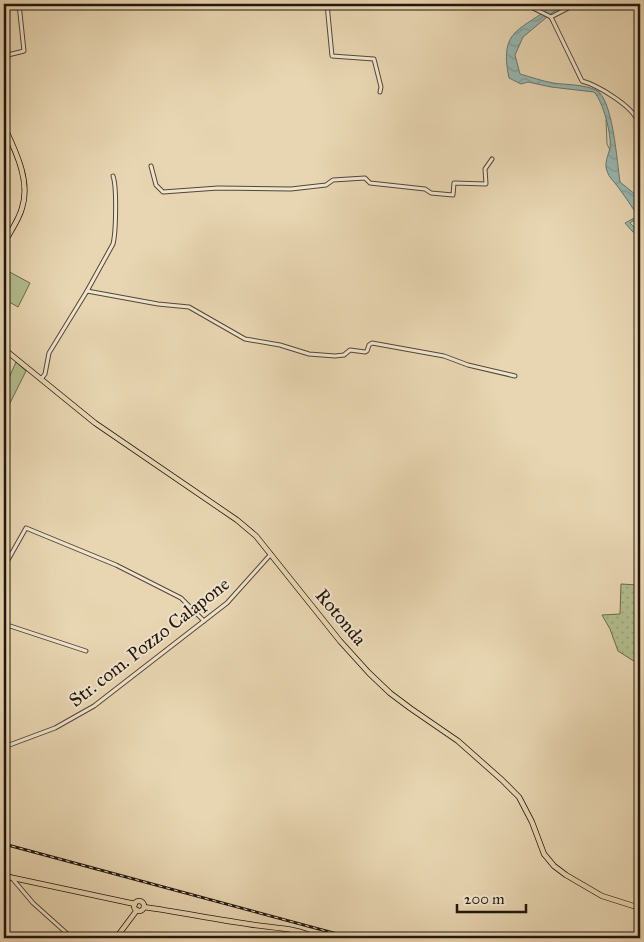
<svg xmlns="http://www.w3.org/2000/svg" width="644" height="942" font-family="'IM FELL Great Primer',serif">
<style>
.grass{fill:url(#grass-dots);stroke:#6a6a4d}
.pitch{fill:#b3be8e;stroke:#6a6a4d}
.water{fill:url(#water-waves);stroke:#687770}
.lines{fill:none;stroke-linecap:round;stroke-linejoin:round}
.stream{stroke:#687770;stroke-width:1}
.minor-casing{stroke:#534636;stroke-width:5}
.major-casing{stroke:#21160c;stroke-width:6}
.minor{stroke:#f0e4cd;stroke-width:3}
.major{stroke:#e8d6b2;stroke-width:4.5}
.rail-casing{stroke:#21160c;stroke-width:3}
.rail{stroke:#f0e4cd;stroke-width:1;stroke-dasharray:4;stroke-linecap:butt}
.labels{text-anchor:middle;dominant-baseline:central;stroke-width:4;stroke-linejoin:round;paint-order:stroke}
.street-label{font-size:19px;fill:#21160c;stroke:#f0e4cd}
</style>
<defs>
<pattern id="grass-dots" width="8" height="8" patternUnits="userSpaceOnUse" patternTransform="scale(1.25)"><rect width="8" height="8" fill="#b3be8e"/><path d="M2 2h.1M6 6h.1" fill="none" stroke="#9aa379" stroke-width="1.8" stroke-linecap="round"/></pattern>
<pattern id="water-waves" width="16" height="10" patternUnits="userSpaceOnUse" patternTransform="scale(1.25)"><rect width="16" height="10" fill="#98b8b2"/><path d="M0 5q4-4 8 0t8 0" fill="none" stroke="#839d98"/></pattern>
</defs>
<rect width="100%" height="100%" fill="#e8d6b2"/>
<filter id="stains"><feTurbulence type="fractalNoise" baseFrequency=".004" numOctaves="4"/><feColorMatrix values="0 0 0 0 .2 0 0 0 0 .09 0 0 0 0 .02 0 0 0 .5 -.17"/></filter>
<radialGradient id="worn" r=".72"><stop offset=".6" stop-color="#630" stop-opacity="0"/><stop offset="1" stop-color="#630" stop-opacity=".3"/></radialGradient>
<path class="grass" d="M621,584l17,1 2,21v59l-22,-14 -8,-22 -8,-14 18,-1z"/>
<g class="pitch">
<path d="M4,269l26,14 -12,24 -14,-8z"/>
<path d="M16,362l10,9 -22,44v-14l2,-6 -2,-1v-5z"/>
</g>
<path class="water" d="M554,4h17l-18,8 -30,25 -8,18 5,19c11,3 22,7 33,9 14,2 29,1 43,7 17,8 21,73 24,92l16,13 4,6 -4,4 4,11 -10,7 10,10v4l-8,-6 -7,-8 13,-7c-7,-10 -13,-20 -20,-29 -4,-6 -9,-9 -11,-16 -3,-8 1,-15 3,-23 2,-12 -7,-47 -16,-56l-43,-5 -23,-5 -7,2 -12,-6c-11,-51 14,-47 45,-74z"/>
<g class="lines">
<path class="stream" d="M606,120l1,24 3,6"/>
<g class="minor-casing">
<g id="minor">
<path d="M327,4l5,52 42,3 7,28 -1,5"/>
<path d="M525,4l26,13"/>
<path d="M630,4l10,6"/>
<path d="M4,7l16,1"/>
<path d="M551,17l31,64c15,4 51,25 56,41 3,7 2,24 2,32"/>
<path d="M551,17l25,-13"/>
<path d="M4,56l20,-5 -5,-47"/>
<path d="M151,166l5,19 7,7 55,-4 73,1 35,-4 7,-5 32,-2 5,5 55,6 6,4 22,2 1,-12 32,1 -1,-15 7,-10"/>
<path d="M87,291l26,-47c3,-12 4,-57 0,-68"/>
<path d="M41,379l4,-5 4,-21 38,-62 71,13 31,3 56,32 35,6 29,9 26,2 9,-1 6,-5 15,2 2,-1 2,-6 3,-2 72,13 24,9 47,11"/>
<path d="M4,567l22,-39 90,37 65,33 23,23"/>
<path d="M4,624l82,27"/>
<path d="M4,747l51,-19 39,-22 133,-103 44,-49"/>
<path d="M11,877l22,26 39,35"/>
</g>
</g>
<g class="major-casing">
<g id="major">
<path d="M4,126c11,24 27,55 18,82 -3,12 -12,24 -18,35"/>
<path d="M4,349l91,74 142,97 19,16 84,105 29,32 21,20 20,15 48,33 44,39 17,17 13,25 12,32 10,12 12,9 36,21 38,12"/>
<path d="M4,876l131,28"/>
<circle cx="139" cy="906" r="5"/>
<path d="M144,907c35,5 69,12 104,17 22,4 48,3 68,14"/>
<path d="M116,938l21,-28"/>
</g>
</g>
<use href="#minor" class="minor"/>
<use href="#major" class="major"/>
<g class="rail-casing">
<path id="rail" d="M4,844l348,94"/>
</g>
<use href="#rail" class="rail"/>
</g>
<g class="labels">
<g class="street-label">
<text transform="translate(341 617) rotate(50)">Rotonda</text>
<text transform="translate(149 642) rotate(-38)">Str. com. Pozzo Calapone</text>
</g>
</g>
<rect width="644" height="942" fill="none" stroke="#e8d6b2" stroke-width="20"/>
<rect x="5" y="5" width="634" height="932" fill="none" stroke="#21160c" stroke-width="2.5"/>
<rect x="10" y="10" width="624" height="922" fill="none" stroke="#21160c"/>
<path d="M457 904v8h69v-8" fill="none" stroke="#21160c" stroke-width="2.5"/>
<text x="464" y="904" font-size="15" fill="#21160c" stroke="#f0e4cd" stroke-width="4" paint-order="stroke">200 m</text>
<rect width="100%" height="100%" filter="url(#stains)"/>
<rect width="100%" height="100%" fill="url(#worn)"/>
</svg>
